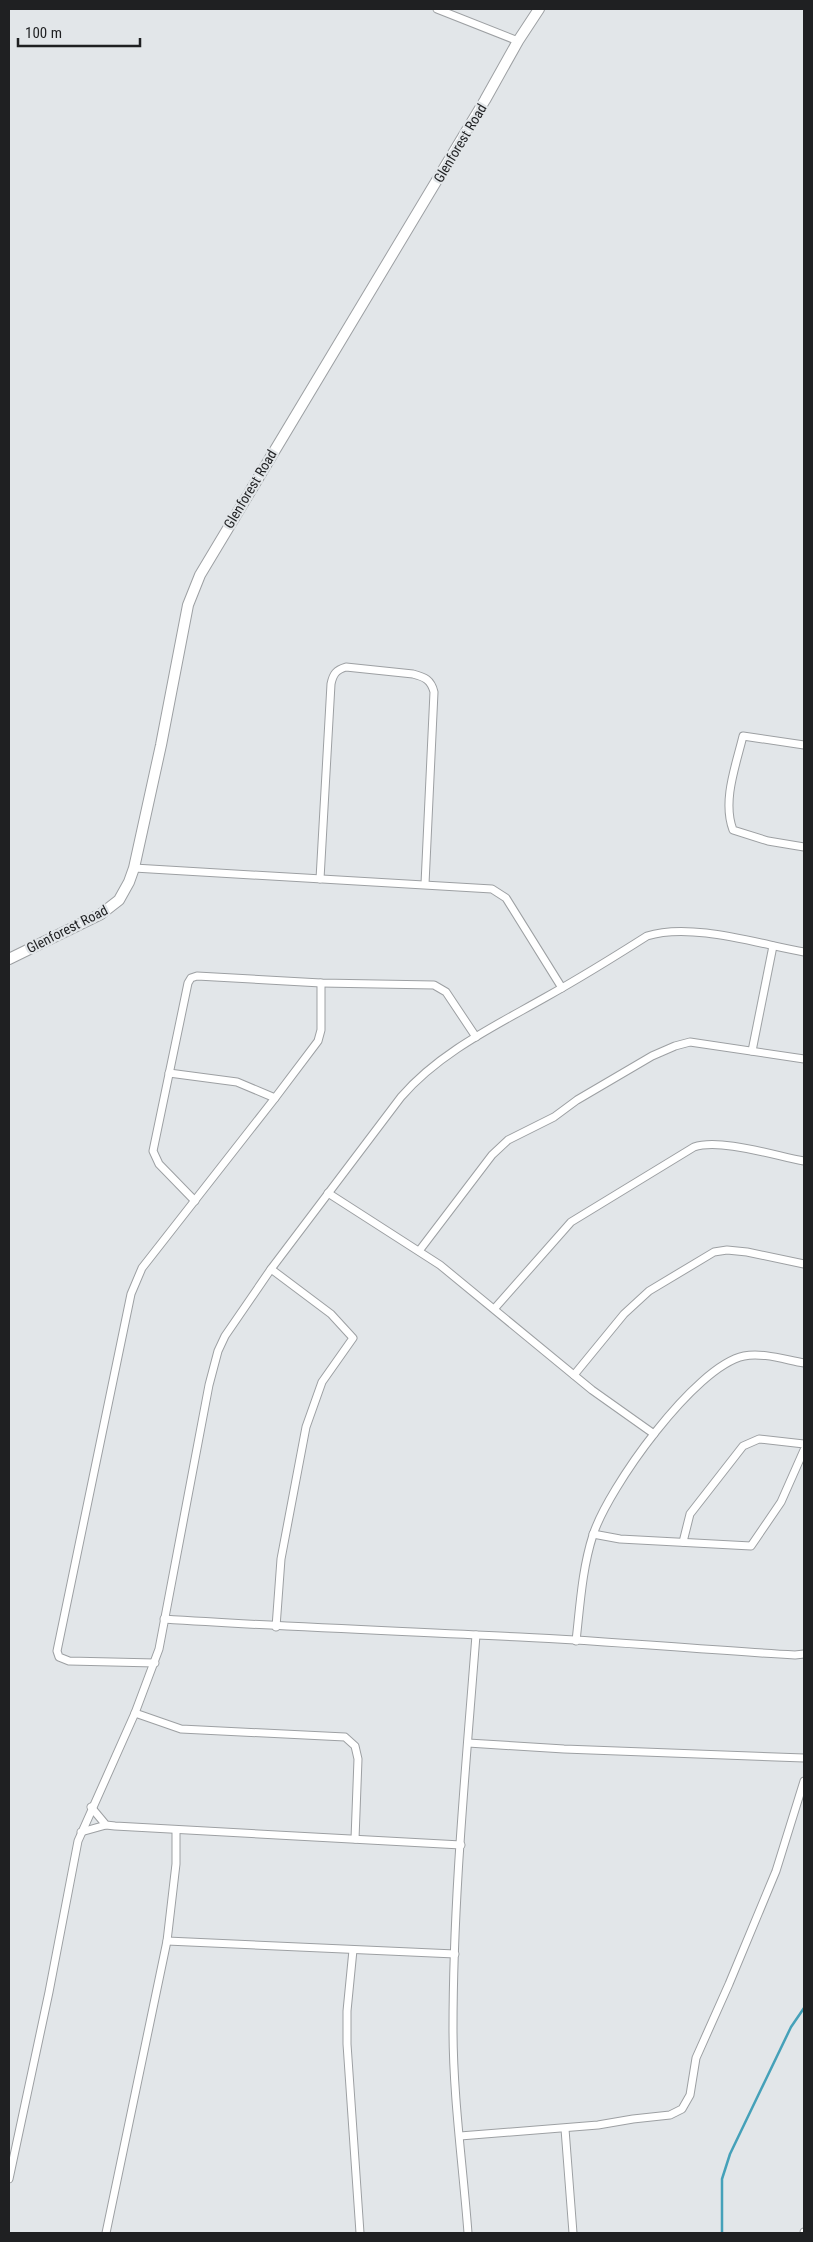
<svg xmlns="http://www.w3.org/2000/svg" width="813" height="2242" font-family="'Roboto Condensed',sans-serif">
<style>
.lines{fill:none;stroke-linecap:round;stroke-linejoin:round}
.stream{stroke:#45a1b9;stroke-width:2.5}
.street-casing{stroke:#9da0a3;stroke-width:9}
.secondary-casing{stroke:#9da0a3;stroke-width:12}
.street{stroke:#fff;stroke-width:7}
.secondary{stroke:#fff;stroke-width:10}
.labels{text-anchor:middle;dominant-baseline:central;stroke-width:4.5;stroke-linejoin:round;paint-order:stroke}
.street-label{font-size:14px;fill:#1f2022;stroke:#e2e6e9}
</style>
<rect width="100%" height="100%" fill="#e2e6e9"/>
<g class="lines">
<path class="stream" d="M722,2233v-54l8,-25 61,-127 13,-19"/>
<g class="street-casing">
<g id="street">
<path d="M437,9l81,32"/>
<path d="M804,745l-61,-9c-7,29 -21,65 -10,94l35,11 36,6"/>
<path d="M134,868l358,21 14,9 56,90"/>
<path d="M320,879l11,-195c2,-10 5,-14 15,-17l67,7c12,3 18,6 21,18l-9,192"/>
<path d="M752,1051l21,-105"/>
<path d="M169,1073l68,9 38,16"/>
<path d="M328,1193l112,72 152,125 62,44"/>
<path d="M195,1201l-36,-37 -6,-13 35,-168 3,-5 6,-2 124,7 113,2 12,7 30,45"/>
<path d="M419,1251l73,-96 16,-15 46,-23 23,-17 75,-44 23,-10 15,-4 114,17"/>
<path d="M271,1269l60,45 22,24 -31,44 -16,45 -25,132 -5,68"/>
<path d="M495,1308l76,-86 123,-75c26,-9 82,9 110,14"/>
<path d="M574,1375l50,-61 25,-23 65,-39 13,-2 20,2 57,12"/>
<path d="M593,1534l27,5 131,7 30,-44 23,-52"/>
<path d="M683,1542l7,-28 53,-68 16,-7 45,5"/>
<path d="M164,1619c119,8 237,12 356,18 92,4 184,13 275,18l9,-1"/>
<path d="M576,1641c4,-35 6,-72 17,-106 15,-47 102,-169 151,-179 18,-4 42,4 60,7"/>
<path d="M155,1663l-86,-2 -10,-4 -2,-6 74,-357 11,-26 133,-170 43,-57 3,-11v-47"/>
<path d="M135,1713l46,16 164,8 10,9 3,13 -3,80"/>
<path d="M468,1743l96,6 240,9"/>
<path d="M91,1807l15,18 9,1 346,19"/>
<path d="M81,1832l25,-7"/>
<path d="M167,1941l288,13"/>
<path d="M353,1950l-6,61v33l13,189"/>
<path d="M565,2129l8,104"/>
<path d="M460,2136l138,-11 35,-6 37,-4 12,-6 8,-14 6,-37 33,-74 47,-113 28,-90"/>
<path d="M9,2179l40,-187 29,-151 57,-128 24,-64 50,-264 9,-34 7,-15 46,-67 130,-172c39,-45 94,-71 145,-100 34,-19 68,-40 101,-61 44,-14 112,8 157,16"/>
<path d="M106,2233l61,-292 9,-77v-33"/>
<path d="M468,2233c-5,-67 -15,-136 -15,-204 0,-131 13,-263 23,-394"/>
<path d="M804,2233v-1"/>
</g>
</g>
<g class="secondary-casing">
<path id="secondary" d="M9,959l92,-45 18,-14 10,-18 5,-14 27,-123 27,-140 12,-30 285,-475 33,-59 21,-32"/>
</g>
<use href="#street" class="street"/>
<use href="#secondary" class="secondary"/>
</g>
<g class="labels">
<g class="street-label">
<text transform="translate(460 143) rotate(-59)">Glenforest Road</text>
<text transform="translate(250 489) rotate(-59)">Glenforest Road</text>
<text transform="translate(67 929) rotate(-27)">Glenforest Road</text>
</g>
</g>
<rect width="813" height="2242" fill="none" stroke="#1f2022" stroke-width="20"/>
<path d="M18 38v8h122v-8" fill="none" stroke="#1f2022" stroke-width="2.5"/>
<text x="25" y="38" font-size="15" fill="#1f2022" stroke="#e2e6e9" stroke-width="4" paint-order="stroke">100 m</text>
</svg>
